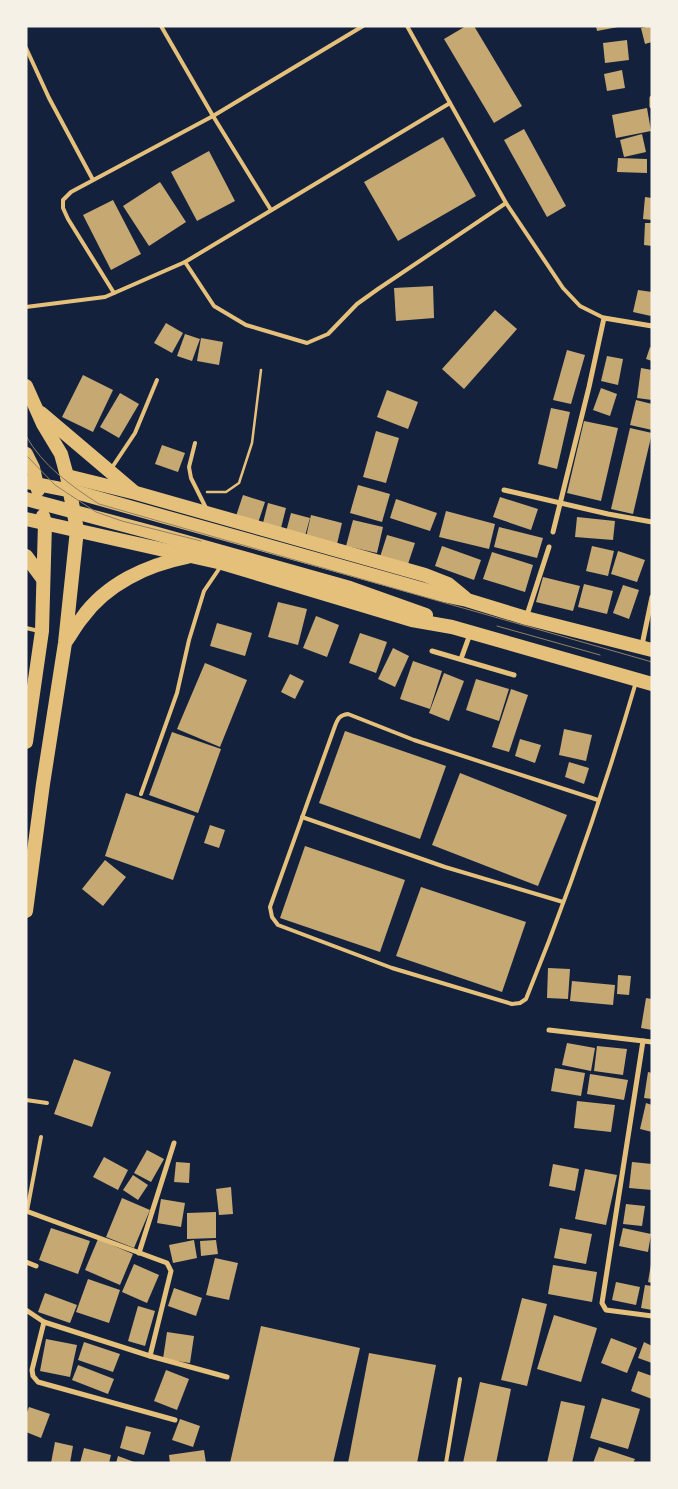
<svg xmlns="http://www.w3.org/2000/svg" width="678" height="1489" font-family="'Times New Roman',serif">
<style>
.building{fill:#c6a872}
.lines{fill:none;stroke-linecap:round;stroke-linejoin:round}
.path{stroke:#e5c07b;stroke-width:2.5}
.service{stroke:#e5c07b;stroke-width:4}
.minor{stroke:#e5c07b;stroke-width:5}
.trunk{stroke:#e5c07b;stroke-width:14}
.tram{stroke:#918062;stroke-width:1}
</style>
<rect width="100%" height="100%" fill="#14213d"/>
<g class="building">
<path d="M466,26h8l48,80 -28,17 -50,-84z"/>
<path d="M596,26h22v1l-21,4z"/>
<path d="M652,26v16l-7,2 -4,-16z"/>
<path d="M627,40l2,20 -24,3 -2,-20z"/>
<path d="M622,70l3,18 -18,3 -3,-17z"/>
<path d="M647,108l4,23 -35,7 -4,-23z"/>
<path d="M524,129l42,77 -19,11 -43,-77z"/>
<path d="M642,134l4,18 -22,5 -4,-17z"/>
<path d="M443,137l33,59 -78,45 -34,-59z"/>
<path d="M209,151l26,50 -38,20 -26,-49z"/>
<path d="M618,158l29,1v14l-30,-1z"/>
<path d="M160,182l26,40 -37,24 -26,-40z"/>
<path d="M645,197l7,1v22l-9,-1z"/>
<path d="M113,200l28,54 -30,16 -28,-55z"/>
<path d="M645,223h7v23l-8,-1z"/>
<path d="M433,286l1,32 -38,3 -2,-33z"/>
<path d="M638,290l14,2 -1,24 -18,-4z"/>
<path d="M495,310l22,19 -53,60 -22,-20z"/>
<path d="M166,323l17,10 -11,20 -18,-10z"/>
<path d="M185,334l15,5 -8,22 -15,-5z"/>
<path d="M201,338l22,4 -4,23 -22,-4z"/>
<path d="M650,347l2,1v13l-6,-2z"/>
<path d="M567,350l18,5 -14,49 -18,-4z"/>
<path d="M607,356l16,3 -5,26 -17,-4z"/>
<path d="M641,368l11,2v30l-15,-2z"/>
<path d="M83,375l30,15 -20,42 -31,-15z"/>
<path d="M601,388l16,6 -7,22 -17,-6z"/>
<path d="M387,390l31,12 -10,27 -31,-12z"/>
<path d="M120,393l19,11 -20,34 -19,-11z"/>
<path d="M636,400l16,4v26l-22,-5z"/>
<path d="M551,408l19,4 -13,57 -19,-5z"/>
<path d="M584,421l34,7 -17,73 -34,-8z"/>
<path d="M630,428l22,5 -19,81 -22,-5z"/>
<path d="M376,431l23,7 -13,45 -23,-6z"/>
<path d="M162,445l23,8 -7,19 -23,-8z"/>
<path d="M358,485l32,9 -8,28 -32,-9z"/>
<path d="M243,495l22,7 -7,21 -22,-7z"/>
<path d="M500,497l38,12 -7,21 -38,-13z"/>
<path d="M396,499l41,14 -7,18 -40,-13z"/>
<path d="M268,503l18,5 -5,20 -18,-5z"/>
<path d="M446,511l49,13 -6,25 -50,-12z"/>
<path d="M291,513l19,5 -5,18 -19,-4z"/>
<path d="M311,515l31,8 -5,21 -31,-7z"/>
<path d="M577,517l38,4 -2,19 -38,-3z"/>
<path d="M353,520l30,7 -6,26 -31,-7z"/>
<path d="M499,527l44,11 -6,20 -43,-11z"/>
<path d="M387,535l28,8 -7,21 -28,-7z"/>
<path d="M442,546l39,14 -7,20 -39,-14z"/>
<path d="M592,546l22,5 -6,25 -22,-5z"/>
<path d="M618,551l27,9 -8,22 -26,-8z"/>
<path d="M492,552l41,13 -8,27 -42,-13z"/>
<path d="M543,577l37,9 -7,25 -37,-9z"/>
<path d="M584,584l29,7 -6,23 -29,-7z"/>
<path d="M623,585l16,5 -10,29 -16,-6z"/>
<path d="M278,602l29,7 -9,36 -30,-8z"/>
<path d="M316,616l23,9 -12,32 -24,-9z"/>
<path d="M217,623l35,10 -7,23 -35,-10z"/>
<path d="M360,633l27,9 -11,31 -27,-10z"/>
<path d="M393,648l16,8 -14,31 -17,-8z"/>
<path d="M413,661l29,10 -12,38 -30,-10z"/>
<path d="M205,663l42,17 -27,67 -43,-18z"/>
<path d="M444,673l20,8 -15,40 -20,-8z"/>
<path d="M290,674l14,7 -9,18 -14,-7z"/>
<path d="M476,679l33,10 -10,32 -33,-11z"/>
<path d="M511,689l17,6 -19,57 -17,-5z"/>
<path d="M564,729l28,6 -6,26 -27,-6z"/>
<path d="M345,731l101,35 -26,73 -101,-36z"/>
<path d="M172,732l49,17 -23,64 -49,-18z"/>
<path d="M520,739l21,6 -6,18 -20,-7z"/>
<path d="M569,762l20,6 -5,16 -19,-7z"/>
<path d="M460,773l107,42 -29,71 -106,-41z"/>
<path d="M126,793l69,23 -22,64 -68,-24z"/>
<path d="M210,825l15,5 -6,18 -15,-5z"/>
<path d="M305,846l100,34 -25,72 -100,-34z"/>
<path d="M105,860l21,17 -23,29 -21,-17z"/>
<path d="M421,887l105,35 -24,70 -106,-36z"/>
<path d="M548,968l22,1 -2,30 -21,-1z"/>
<path d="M618,975l13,1 -2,19 -12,-1z"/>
<path d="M572,981l43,4 -2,20 -43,-4z"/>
<path d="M646,998l6,1v31l-11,-2z"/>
<path d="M567,1043l28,5 -4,23 -29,-6z"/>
<path d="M597,1046l30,3 -4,26 -29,-4z"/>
<path d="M74,1059l37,13 -19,55 -38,-13z"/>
<path d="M555,1068l30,5 -4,23 -30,-5z"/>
<path d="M648,1072l4,1v26l-8,-1z"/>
<path d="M590,1074l38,6 -4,20 -37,-6z"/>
<path d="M577,1101l38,4 -4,27 -37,-4z"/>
<path d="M646,1103l6,2v27l-12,-3z"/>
<path d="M147,1150l17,9 -13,23 -17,-9z"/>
<path d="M104,1157l24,13 -10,20 -25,-13z"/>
<path d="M176,1162l14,1 -1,20 -15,-1z"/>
<path d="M632,1162l20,2v26l-23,-2z"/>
<path d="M553,1164l26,5 -4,22 -26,-5z"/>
<path d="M585,1169l32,6 -11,50 -31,-6z"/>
<path d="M133,1175l15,10 -10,15 -15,-10z"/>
<path d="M231,1187l2,27 -14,1 -3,-26z"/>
<path d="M122,1198l28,12 -16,38 -28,-11z"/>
<path d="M161,1199l24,4 -4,24 -24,-4z"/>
<path d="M626,1204l19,2 -3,20 -19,-2z"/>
<path d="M216,1212v26l-29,1v-26z"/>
<path d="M51,1228l39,13 -12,33 -39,-14z"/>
<path d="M560,1228l32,6 -6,30 -32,-6z"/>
<path d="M623,1228l28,6 -3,18 -29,-6z"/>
<path d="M98,1239l35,15 -13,31 -35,-15z"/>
<path d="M194,1240l3,18 -24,5 -4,-18z"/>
<path d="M216,1240l2,14 -17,2 -1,-15z"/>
<path d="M215,1258l23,5 -9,37 -23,-5z"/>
<path d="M134,1264l25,11 -12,28 -25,-11z"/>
<path d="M651,1264h1v19l-4,-1z"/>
<path d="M553,1265l44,7 -5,30 -44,-8z"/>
<path d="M88,1279l32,11 -11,33 -33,-11z"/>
<path d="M616,1282l24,5 -4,18 -24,-5z"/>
<path d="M645,1285l7,1v24l-11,-2z"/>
<path d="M174,1288l28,10 -6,18 -28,-10z"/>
<path d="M45,1293l32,12 -7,18 -32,-11z"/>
<path d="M522,1298l25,6 -20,82 -26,-6z"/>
<path d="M138,1306l17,5 -10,35 -17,-5z"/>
<path d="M554,1315l43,13 -16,54 -44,-13z"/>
<path d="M261,1326l99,22 -27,115h-103z"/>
<path d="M167,1332l27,4 -4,27 -27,-4z"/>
<path d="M611,1338l26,10 -10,25 -26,-10z"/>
<path d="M46,1339l31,6 -7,32 -30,-6z"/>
<path d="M84,1342l36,12 -7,18 -35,-12z"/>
<path d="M644,1342l8,4v17l-14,-5z"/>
<path d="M369,1353l67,12 -19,98h-69z"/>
<path d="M78,1365l36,14 -6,15 -36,-14z"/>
<path d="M166,1370l23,9 -12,31 -23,-9z"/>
<path d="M638,1371l14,5v23l-21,-8z"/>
<path d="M480,1382l31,7 -15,74h-33z"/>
<path d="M602,1398l38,11 -12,40 -38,-11z"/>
<path d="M561,1401l24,5 -13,57h-25z"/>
<path d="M29,1407l21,7 -9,24 -15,-6v-17z"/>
<path d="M180,1419l20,7 -7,21 -21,-7z"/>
<path d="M126,1426l25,6 -7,23 -24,-7z"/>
<path d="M55,1442l18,4 -3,17h-19z"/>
<path d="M599,1447l36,12 -2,4h-40z"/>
<path d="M84,1448l27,7 -2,8h-29z"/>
<path d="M204,1450l2,13h-36l-1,-8z"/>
<path d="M118,1456l19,7h-21z"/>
</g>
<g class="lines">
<path class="path" d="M207,492h19l13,-9 13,-40 9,-73"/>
<g class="service">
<path d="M161,26l52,90 58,94"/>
<path d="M26,48l23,50 44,82"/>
<path d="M450,103l56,100 57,85 17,18 24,12"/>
<path d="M185,262l29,44 32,19 61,18 21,-9 29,-30 21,-15 128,-86"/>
<path d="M114,293l-46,-74 -5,-11v-8l8,-8 142,-76 150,-90"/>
<path d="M26,307l79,-10 80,-35 265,-159 -43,-77"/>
<path d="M195,443l-6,24 2,11 16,32"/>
<path d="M111,469l24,-36 22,-53"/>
<path d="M26,628l13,3"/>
<path d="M141,794l36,-101 12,-53 15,-49 17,-25"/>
<path d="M598,800l-184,-60 -66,-26c-8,1 -10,4 -13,12l-65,181 2,10 6,8 114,43 120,36 8,-1 6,-4c42,-103 79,-211 110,-317"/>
<path d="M302,817l143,50 118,35"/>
<path d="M26,1100l21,3"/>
<path d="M27,1211l14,-74"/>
<path d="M446,1463l14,-84"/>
</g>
<g class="minor">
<path d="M652,98v8"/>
<path d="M504,490l104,24 44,8"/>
<path d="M553,532l36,-145 15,-69 48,8"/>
<path d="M526,618l23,-71"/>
<path d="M642,645l10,-48"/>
<path d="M432,651l82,24"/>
<path d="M461,659l9,-25"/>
<path d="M549,1030l103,12"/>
<path d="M643,1041l-41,262 4,7 46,6"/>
<path d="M26,1211l141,52 4,8 -21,85"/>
<path d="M139,1253l35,-110"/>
<path d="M26,1262l10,4"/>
<path d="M26,1310l18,12 106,34 77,21"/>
<path d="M44,1322l-12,48 1,6 5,6 137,38"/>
</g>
<g class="trunk">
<path d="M26,386l17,38 18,30 6,22 10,54 -12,113 -22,141 -17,127"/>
<path d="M41,413l92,78"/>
<path d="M26,454l7,14 5,22"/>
<path d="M67,476l69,17 289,82 23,9 17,14"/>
<path d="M26,482l46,9 371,104 24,5 59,18 126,32"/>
<path d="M26,499l128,34 196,55 76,27"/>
<path d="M26,519l196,44 190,57 40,7 200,57"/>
<path d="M26,556l17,23"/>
<path d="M67,640c5,-7 9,-15 15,-22 24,-34 65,-53 105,-61"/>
<path d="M26,742l16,-111 3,-108 -2,-7"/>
</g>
<g class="tram">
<path d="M26,436c17,30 44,49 73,68l553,158"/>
<path d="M26,455l29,30 41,27 26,9 79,20"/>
<path d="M497,626l103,29"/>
</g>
</g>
<rect width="678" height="1489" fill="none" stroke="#f6f1e7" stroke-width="55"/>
</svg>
